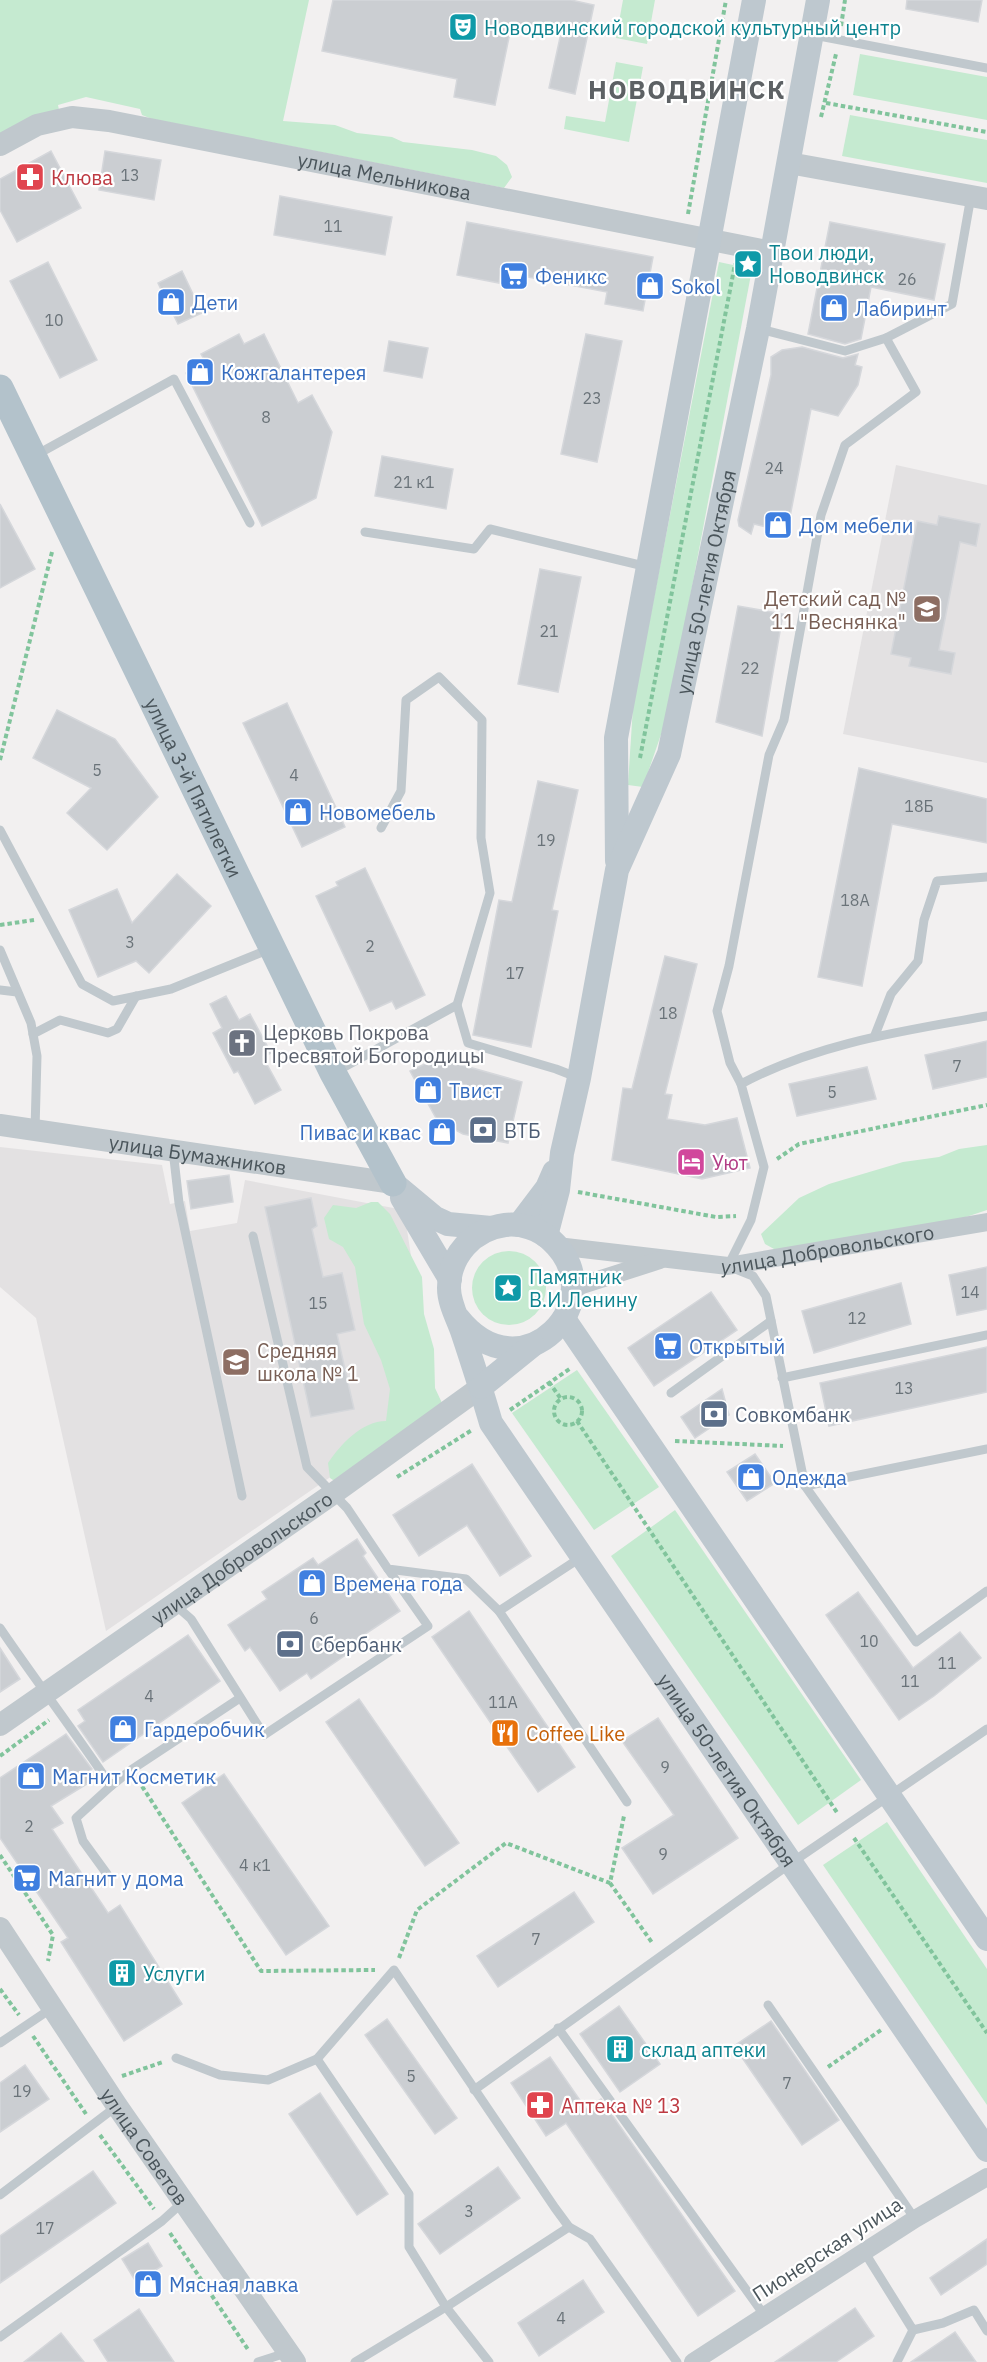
<svg xmlns="http://www.w3.org/2000/svg" width="987" height="2362" font-family="'IBM Plex Sans',sans-serif">
<style>
.education{fill:#e3e1e2}
.green{fill:#c5ead0}
.building{fill:#cbced2;stroke:#d5d7db;stroke-width:1.5}
.lines{fill:none;stroke-linecap:round;stroke-linejoin:round}
.path{stroke:#81c49c;stroke-width:4;stroke-dasharray:4.5 3;stroke-linecap:butt}
.service{stroke:#c0c8cd;stroke-width:9}
.minor{stroke:#c0c8cd;stroke-width:18}
.tertiary{stroke:#c0c8cd;stroke-width:22}
.secondary{stroke:#bec8cf;stroke-width:24}
.primary{stroke:#b3c2cb;stroke-width:27}
.labels{text-anchor:middle;dominant-baseline:central;stroke-width:4.5;stroke-linejoin:round;paint-order:stroke}
.number-label{font-size:16px;fill:#6a7379}
.culture-label{font-size:20px;fill:#0d838f;stroke:#fff;text-anchor:start}
.street-label{font-size:20px;fill:#4a555b;stroke:#fff}
.health-label{font-size:20px;fill:#be3a42;stroke:#fff;text-anchor:start}
.shop-label{font-size:20px;fill:#366cbe;stroke:#fff;text-anchor:start}
.education-label{font-size:20px;fill:#785e54;stroke:#fff;text-anchor:end}
.worship-label{font-size:20px;fill:#5b616d;stroke:#fff;text-anchor:start}
.service-label{font-size:20px;fill:#4e5e75;stroke:#fff;text-anchor:start}
.hotel-label{font-size:20px;fill:#b23c85;stroke:#fff;text-anchor:start}
.food-label{font-size:20px;fill:#c56008;stroke:#fff;text-anchor:start}
.district-label{font-size:26px;font-weight:bold;letter-spacing:1.5px;fill:#5d6164;stroke:#fff}
</style>
<rect width="100%" height="100%" fill="#f2f0f0"/>
<g class="education">
<path d="M896,465l91,20v278l-144,-29z"/>
<path d="M0,1147l162,18 8,39 15,-3 5,30 47,-8 8,-43 159,30 30,196 -328,225 -70,-313 -36,-31z"/>
</g>
<g class="green">
<path d="M0,0h309l-26,121 52,4 22,8 35,4 11,5 69,8 24,6 11,9 5,12 -8,11 -352,-69 -10,-4 -2,-6 -54,-12 -28,8 1,5 -59,25z"/>
<path d="M623,0h32l-8,44 -31,-6z"/>
<path d="M860,54l127,23v43l-134,-25z"/>
<path d="M616,62l27,5 -14,75 -65,-13 2,-13 39,6z"/>
<path d="M850,115l137,25v43l-145,-27z"/>
<path d="M719,262l33,7 -84,445 -25,73 -15,-2 5,-79z"/>
<path d="M987,1145v65l-27,9 -173,30h-13l-9,-5 -4,-10 38,-36 30,-14 74,-22 36,-5 20,-8z"/>
<path d="M371,1202h7l12,12 32,63 2,37 10,35 1,39 7,15 -106,79 -6,-4 -2,-15c13,-19 34,-42 58,-42l4,-32 -9,-29 -17,-36 -9,-57 -12,-20 -14,-8 -5,-21 9,-13 23,3z"/>
<circle cx="509" cy="1288" r="37"/>
<path d="M577,1370l82,117 -65,43 -82,-117z"/>
<path d="M675,1510l186,270 -63,45 -187,-269z"/>
<path d="M887,1822l100,147v136l-164,-240z"/>
</g>
<g class="building">
<path d="M333,0h238l23,5 -19,89 -26,-6 12,-55 -49,-10 -17,82 -41,-8 3,-18 -135,-28z"/>
<path d="M907,0h75l-4,22 -72,-13z"/>
<path d="M51,151l30,57 -64,34 -17,-32v-31z"/>
<path d="M105,151l56,9 -7,40 -55,-10z"/>
<path d="M280,196l112,21 -7,38 -111,-20z"/>
<path d="M467,222l186,35 -10,54 -38,-7 2,-12 -106,-20 -2,11 -42,-8z"/>
<path d="M830,222l115,22 -11,56 -63,-13 -10,52 -16,5 -37,-10z"/>
<path d="M48,262l49,98 -37,18 -50,-97z"/>
<path d="M182,271l20,42 -24,11 -20,-41z"/>
<path d="M239,334l5,10 20,-10 34,69 14,-8 20,37 -16,66 -54,28 -76,-153 20,-10 -5,-9z"/>
<path d="M586,334l36,7 -25,121 -36,-8z"/>
<path d="M389,341l39,7 -6,30 -38,-7z"/>
<path d="M802,347l41,11 15,-4 -3,11 7,2 -4,18 -20,31 -27,-7 -24,123 -33,-8 -3,10 -12,-8 -1,-6 33,-145v-18l11,-7z"/>
<path d="M382,456l71,13 -7,40 -71,-13z"/>
<path d="M0,504l35,65 -35,19z"/>
<path d="M939,516l41,8 -4,22 -16,-4 -21,108 16,3 -4,21 -42,-8 2,-8 -20,-4 26,-133 20,4z"/>
<path d="M540,569l41,8 -23,115 -40,-8z"/>
<path d="M738,606l45,8 -21,122 -46,-14z"/>
<path d="M287,703l58,124 -43,20 -59,-124z"/>
<path d="M57,710l58,29 43,58 -51,53 -40,-37 24,-25 -58,-30z"/>
<path d="M859,768l128,31v44l-95,-19 -30,162 -44,-9z"/>
<path d="M538,781l40,9 -26,120 6,1 -27,136 -58,-12 26,-135 13,2z"/>
<path d="M365,868l60,127 -29,14 -4,-8 -22,10 -54,-115 22,-10 -2,-4z"/>
<path d="M177,874l34,32 -62,67 -13,-12 -38,16 -29,-67 48,-21 15,34z"/>
<path d="M665,956l32,8 -32,130 7,1 -5,24 38,6 32,-7 13,50 -48,11 -90,-19 11,-72 9,1z"/>
<path d="M226,996l13,24 11,-6 21,39 -8,4 18,33 -26,14 -17,-33 -4,2 -21,-40 9,-5 -12,-24z"/>
<path d="M987,1041v36l-54,12 -8,-34z"/>
<path d="M437,1058l85,24 -14,61 -45,-9 -26,-14 -27,-49z"/>
<path d="M867,1067l9,32 -79,17 -8,-32z"/>
<path d="M229,1175l4,27 -42,7 -4,-28z"/>
<path d="M311,1198l6,28 -5,3 11,48 19,-4 13,57 -18,4 17,75 -43,8 -46,-210z"/>
<path d="M987,1267v42l-30,6 -8,-40z"/>
<path d="M901,1283l10,41 -97,29 -12,-42z"/>
<path d="M711,1292l26,38 -83,56 -26,-38z"/>
<path d="M987,1347v45l-158,34 -9,-43z"/>
<path d="M722,1389l7,26 -34,23 -14,-21z"/>
<path d="M755,1454l20,29 -28,18 -20,-29z"/>
<path d="M472,1464l59,92 -31,20 -33,-51 -48,31 -26,-41z"/>
<path d="M357,1539l9,14 -3,3 37,55 -56,37 3,6 -36,25 -4,-6 -27,18 -30,-44 -5,4 -17,-26 39,-26 -5,-7 51,-34 5,7z"/>
<path d="M858,1592l55,76 47,-36 21,26 -47,38 -35,24 -73,-105z"/>
<path d="M469,1611l106,156 -37,25 -106,-155z"/>
<path d="M188,1635l32,46 -117,81 -25,-36 7,-5 -7,-11z"/>
<path d="M0,1648l20,31 -20,13z"/>
<path d="M359,1699l100,144 -34,23 -99,-144z"/>
<path d="M658,1718l80,120 -85,56 -31,-46 52,-33 -52,-74z"/>
<path d="M66,1734l26,35 -2,2 5,8 -44,27 12,17 -11,6 56,84 12,-8 62,99 -58,37 -63,-99 7,-4 -68,-100v-60z"/>
<path d="M224,1774l105,152 -43,29 -104,-152z"/>
<path d="M574,1892l20,30 -96,65 -21,-31z"/>
<path d="M619,2006l41,58 -40,28 -40,-58z"/>
<path d="M387,2019l70,99 -22,16 -70,-99z"/>
<path d="M771,2021l68,99 -37,25 -68,-99z"/>
<path d="M550,2057l36,52 15,-10 134,192 -37,25 -132,-193 -20,13 -35,-53z"/>
<path d="M25,2065l24,34 -49,33v-49z"/>
<path d="M320,2093l68,101 -31,21 -68,-101z"/>
<path d="M498,2167l22,31 -80,56 -22,-30z"/>
<path d="M93,2171l23,32 -116,80v-47z"/>
<path d="M987,2239v25l-46,31 -11,-17z"/>
<path d="M148,2243l14,23 -26,16 -14,-23z"/>
<path d="M583,2280l21,32 -65,44 -21,-33z"/>
<path d="M855,2308l19,28 -38,26h-61z"/>
<path d="M139,2309l35,53h-66l-14,-22z"/>
<path d="M955,2332l21,30h-65z"/>
<path d="M61,2333l23,29h-60z"/>
</g>
<g class="lines">
<g class="path">
<path d="M841,26l4,-26"/>
<path d="M826,103l161,29"/>
<path d="M821,117l15,-63"/>
<path d="M688,214l38,-214"/>
<path d="M640,758l95,-494"/>
<path d="M0,760l52,-208"/>
<path d="M0,925l34,-5"/>
<path d="M777,1159l22,-15 188,-39"/>
<path d="M578,1192l138,25 20,-1"/>
<path d="M549,1382l12,17"/>
<circle cx="568" cy="1411" r="14"/>
<path d="M510,1410l61,-42"/>
<path d="M577,1421l261,393"/>
<path d="M675,1441l108,5"/>
<path d="M397,1477l75,-47"/>
<path d="M0,1756l49,-36"/>
<path d="M138,1780l123,191 114,-1"/>
<path d="M854,1838l133,195"/>
<path d="M0,1855l53,80 -5,26"/>
<path d="M610,1883l43,61"/>
<path d="M399,1958l18,-48 89,-67 104,40 14,-67"/>
<path d="M0,1989l19,26"/>
<path d="M33,2036l53,78"/>
<path d="M828,2067l53,-37"/>
<path d="M122,2076l41,-14"/>
<path d="M100,2135l54,74"/>
<path d="M170,2233l79,118"/>
</g>
<g class="service">
<path d="M814,35l173,33"/>
<path d="M760,329l85,22 41,-13 66,-34 19,-108"/>
<path d="M36,455l138,-76 76,144"/>
<path d="M365,532l109,17 16,-20 158,38"/>
<path d="M381,828l20,-37 5,-91 33,-23 43,43 -1,118 9,55 -33,112"/>
<path d="M0,830l82,154 31,17 58,-12 99,-40"/>
<path d="M0,950l31,73 6,33 -2,74"/>
<path d="M0,990l17,2"/>
<path d="M987,1016c-84,15 -170,27 -246,68l23,83 -13,53 -23,46 25,10 13,20 39,190 111,156 71,-51"/>
<path d="M33,1034l27,-14 48,13 9,-4 19,-33"/>
<path d="M875,1035l16,-41 27,-33 6,-41 13,-39 50,-4"/>
<path d="M335,1072l122,-67 11,38 88,26 23,9"/>
<path d="M741,1084l-11,-21 -13,-52 12,-45 40,-211 15,-35 37,-205 24,-70 71,-53 -30,-54"/>
<path d="M173,1150l6,53 63,293"/>
<path d="M253,1236l54,231 40,41 41,61 78,10 33,32 128,191"/>
<path d="M782,1378l205,-43"/>
<path d="M671,1393l100,-72"/>
<path d="M805,1486l182,-37"/>
<path d="M174,1604l17,15 73,116 164,-109 -40,-57"/>
<path d="M499,1611l81,-53"/>
<path d="M0,1628c36,53 75,104 111,158l20,-16 109,-72"/>
<path d="M107,1874l-24,-33 -7,-23 35,-32"/>
<path d="M768,2005l147,214"/>
<path d="M558,2028l207,288"/>
<path d="M0,2043l52,-35"/>
<path d="M176,2058l44,17 48,5 49,-21 77,-89 161,238 14,19 21,12 87,123"/>
<path d="M317,2059l92,135v53l37,60 43,55"/>
<path d="M474,2090l317,-227 196,-134"/>
<path d="M0,2195l117,-89"/>
<path d="M865,2253l48,77 30,-7 31,-13 13,21"/>
<path d="M0,2337l162,-116 22,-20"/>
<path d="M258,2362l28,-9"/>
<path d="M355,2362l91,-55 123,-80"/>
<path d="M897,2362l16,-32"/>
</g>
<g class="minor">
<path id="s1" d="M557,1246l171,20 259,-44"/>
<path d="M573,1288l87,-28"/>
<path d="M693,2362l222,-143 72,-42"/>
</g>
<g class="tertiary">
<path id="s2" d="M0,145l37,-20 35,-8 37,4 663,131"/>
<path d="M789,163l198,36"/>
<path id="s3" d="M0,1125l393,58"/>
<path id="s4" d="M0,1725l334,-232 147,-106"/>
<path id="s5" d="M0,1928l117,178 178,256"/>
</g>
<g class="secondary">
<path d="M617,861l-1,-123 138,-738"/>
<path d="M393,1183l42,35 13,6 43,4"/>
<path d="M402,1198l48,81"/>
<path d="M519,1225l28,-37 7,-16"/>
<path id="s6" d="M546,1236l12,-46 4,-37 17,-75 38,-208 52,-116 89,-425 60,-329"/>
<path id="s7" d="M458,1318c64,81 158,-19 93,-78 -12,-11 -30,-17 -46,-15 -32,4 -56,31 -56,63 0,15 8,29 13,43 10,30 20,61 29,92l496,727"/>
<path d="M564,1319l423,620"/>
<path d="M481,1387l52,-42"/>
</g>
<path class="primary" id="s8" d="M0,388l333,685 60,110"/>
</g>
<defs>
<g id="theatre-square" transform="scale(1.5)"><rect x="-9" y="-9" width="18" height="18" rx="4" fill="#0f9aa8" stroke="#fff"/><path d="M-5-5.5Q0-4 5-5.5V0Q5 5 0 6Q-5 5-5 0ZM-3.3-2.5H-1v1.5H-3.3ZM1-2.5H3.3v1.5H1ZM-2.8 1Q0 5.5 2.8 1Z" fill="#fff"/></g>
<g id="pharmacy-square" transform="scale(1.5)"><rect x="-9" y="-9" width="18" height="18" rx="4" fill="#e0444e" stroke="#fff"/><path d="M-2-6h4v4h4v4h-4v4h-4v-4h-4v-4h4Z" fill="#fff"/></g>
<g id="sight-square" transform="scale(1.5)"><rect x="-9" y="-9" width="18" height="18" rx="4" fill="#0f9aa8" stroke="#fff"/><path d="M0-6L1.8-2.2L6-1.7L2.9 1.2L3.7 5.4L0 3.3L-3.7 5.4L-2.9 1.2L-6-1.7L-1.8-2.2Z" fill="#fff"/></g>
<g id="supermarket-square" transform="scale(1.5)"><rect x="-9" y="-9" width="18" height="18" rx="4" fill="#3f7fe0" stroke="#fff"/><path d="M-6-5.5h2.5l.6 2H6L4.5 2H-2.5L-4.4-4H-6ZM-1.5 3.2a1.3 1.3 0 1 0 .1 0ZM3 3.2a1.3 1.3 0 1 0 .1 0Z" fill="#fff"/></g>
<g id="shop-square" transform="scale(1.5)"><rect x="-9" y="-9" width="18" height="18" rx="4" fill="#3f7fe0" stroke="#fff"/><path d="M-5-2.5h2.3a2.7 3.5 0 0 1 5.4 0H5L5.5 6h-11ZM-1.5-2.5h3a1.5 2.3 0 0 0-3 0Z" fill="#fff"/></g>
<g id="school-square" transform="scale(1.5)"><rect x="-9" y="-9" width="18" height="18" rx="4" fill="#8d6e63" stroke="#fff"/><path d="M0-5L7-2L0 1L-7-2ZM-4 1L0 2.5L4 1V4Q0 6-4 4Z" fill="#fff"/></g>
<g id="church-square" transform="scale(1.5)"><rect x="-9" y="-9" width="18" height="18" rx="4" fill="#6b7280" stroke="#fff"/><path d="M-1.2-6h2.4v3.5h3.3v2.4h-3.3V6h-2.4V-.1h-3.3v-2.4h3.3Z" fill="#fff"/></g>
<g id="bank-square" transform="scale(1.5)"><rect x="-9" y="-9" width="18" height="18" rx="4" fill="#5c6f8a" stroke="#fff"/><path d="M-6-4H6V4H-6ZM0-2.3a2.3 2.3 0 1 0 0 4.6a2.3 2.3 0 1 0 0-4.6Z" fill="#fff"/></g>
<g id="hotel-square" transform="scale(1.5)"><rect x="-9" y="-9" width="18" height="18" rx="4" fill="#d1479c" stroke="#fff"/><path d="M-6-4.5h1.5V1H6V5H4.5V3h-9V5H-6ZM-4 0a1.8 1.8 0 1 1 3.6 0ZM.5 0V-2.5h3Q6-2.5 6 0Z" fill="#fff"/></g>
<g id="restaurant-square" transform="scale(1.5)"><rect x="-9" y="-9" width="18" height="18" rx="4" fill="#e8710a" stroke="#fff"/><path d="M-5-6h1v4h1v-4h1v4h1v-4h1v5L-1.5 .5V6h-2V.5L-5-1ZM5-6V6H3V1.5H1.5Q1.5-4 5-6Z" fill="#fff"/></g>
<g id="building-square" transform="scale(1.5)"><rect x="-9" y="-9" width="18" height="18" rx="4" fill="#0f9aa8" stroke="#fff"/><path d="M-4-6H4V6H1V3H-1V6H-4ZM-2.5-4.3h1.7v1.8h-1.7ZM.8-4.3h1.7v1.8H.8ZM-2.5-1h1.7V.8h-1.7ZM.8-1h1.7V.8H.8Z" fill="#fff"/></g>
</defs>
<g fill-rule="evenodd">
<use href="#theatre-square" x="463" y="27"/>
<use href="#pharmacy-square" x="30" y="177"/>
<use href="#sight-square" x="748" y="264"/>
<use href="#supermarket-square" x="514" y="276"/>
<use href="#shop-square" x="650" y="286"/>
<use href="#shop-square" x="171" y="302"/>
<use href="#shop-square" x="834" y="308"/>
<use href="#shop-square" x="200" y="372"/>
<use href="#shop-square" x="778" y="525"/>
<use href="#school-square" x="927" y="609"/>
<use href="#shop-square" x="298" y="812"/>
<use href="#church-square" x="242" y="1043"/>
<use href="#shop-square" x="428" y="1090"/>
<use href="#bank-square" x="483" y="1130"/>
<use href="#shop-square" x="442" y="1132"/>
<use href="#hotel-square" x="691" y="1162"/>
<use href="#sight-square" x="508" y="1288"/>
<use href="#supermarket-square" x="668" y="1346"/>
<use href="#school-square" x="236" y="1362"/>
<use href="#bank-square" x="714" y="1414"/>
<use href="#shop-square" x="751" y="1477"/>
<use href="#shop-square" x="312" y="1583"/>
<use href="#bank-square" x="290" y="1644"/>
<use href="#shop-square" x="123" y="1729"/>
<use href="#restaurant-square" x="505" y="1733"/>
<use href="#shop-square" x="31" y="1776"/>
<use href="#supermarket-square" x="27" y="1878"/>
<use href="#building-square" x="122" y="1973"/>
<use href="#building-square" x="620" y="2049"/>
<use href="#pharmacy-square" x="540" y="2105"/>
<use href="#shop-square" x="148" y="2284"/>
</g>
<g class="labels">
<g class="number-label">
<text x="130" y="175">13</text>
<text x="333" y="226">11</text>
<text x="907" y="279">26</text>
<text x="54" y="320">10</text>
<text x="592" y="398">23</text>
<text x="266" y="417">8</text>
<text x="774" y="468">24</text>
<text x="414" y="482">21 к1</text>
<text x="549" y="631">21</text>
<text x="750" y="668">22</text>
<text x="97" y="770">5</text>
<text x="294" y="775">4</text>
<text x="919" y="806">18Б</text>
<text x="546" y="840">19</text>
<text x="855" y="900">18А</text>
<text x="130" y="942">3</text>
<text x="370" y="946">2</text>
<text x="515" y="973">17</text>
<text x="668" y="1013">18</text>
<text x="957" y="1066">7</text>
<text x="832" y="1092">5</text>
<text x="970" y="1292">14</text>
<text x="318" y="1303">15</text>
<text x="857" y="1318">12</text>
<text x="904" y="1388">13</text>
<text x="314" y="1618">6</text>
<text x="869" y="1641">10</text>
<text x="947" y="1663">11</text>
<text x="910" y="1681">11</text>
<text x="149" y="1696">4</text>
<text x="503" y="1702">11А</text>
<text x="665" y="1767">9</text>
<text x="29" y="1826">2</text>
<text x="663" y="1854">9</text>
<text x="255" y="1865">4 к1</text>
<text x="536" y="1939">7</text>
<text x="411" y="2076">5</text>
<text x="787" y="2083">7</text>
<text x="22" y="2091">19</text>
<text x="469" y="2211">3</text>
<text x="45" y="2228">17</text>
<text x="561" y="2318">4</text>
</g>
<g class="culture-label">
<text x="484" y="27">Новодвинский городской культурный центр</text>
<text x="769" y="252">Твои люди,<tspan x="769" dy="23">Новодвинск</tspan></text>
<text x="529" y="1276">Памятник<tspan x="529" dy="23">В.И.Ленину</tspan></text>
<text x="143" y="1973">Услуги</text>
<text x="641" y="2049">склад аптеки</text>
</g>
<g class="street-label">
<text stroke="none"><textPath href="#s2" startOffset="396">улица Мельникова</textPath></text>
<text stroke="none"><textPath href="#s6" startOffset="676">улица 50-летия Октября</textPath></text>
<text stroke="none"><textPath href="#s8" startOffset="444">улица 3-й Пятилетки</textPath></text>
<text stroke="none"><textPath href="#s3" startOffset="200">улица Бумажников</textPath></text>
<text stroke="none"><textPath href="#s1" startOffset="273">улица Добровольского</textPath></text>
<text stroke="none"><textPath href="#s4" startOffset="294">улица Добровольского</textPath></text>
<text stroke="none"><textPath href="#s7" startOffset="916">улица 50-летия Октября</textPath></text>
<text stroke="none"><textPath href="#s5" startOffset="262">улица Советов</textPath></text>
<text transform="translate(827 2249) rotate(-33)">Пионерская улица</text>
</g>
<g class="health-label">
<text x="51" y="177">Клюва</text>
<text x="561" y="2105">Аптека № 13</text>
</g>
<g class="shop-label">
<text x="535" y="276">Феникс</text>
<text x="671" y="286">Sokol</text>
<text x="192" y="302">Дети</text>
<text x="855" y="308">Лабиринт</text>
<text x="221" y="372">Кожгалантерея</text>
<text x="799" y="525">Дом мебели</text>
<text x="319" y="812">Новомебель</text>
<text x="449" y="1090">Твист</text>
<text x="421" y="1132" text-anchor="end">Пивас и квас</text>
<text x="689" y="1346">Открытый</text>
<text x="772" y="1477">Одежда</text>
<text x="333" y="1583">Времена года</text>
<text x="144" y="1729">Гардеробчик</text>
<text x="52" y="1776">Магнит Косметик</text>
<text x="48" y="1878">Магнит у дома</text>
<text x="169" y="2284">Мясная лавка</text>
</g>
<g class="education-label">
<text x="906" y="598">Детский сад №<tspan x="906" dy="23">11 "Веснянка"</tspan></text>
<text x="257" y="1350" text-anchor="start">Средняя<tspan x="257" dy="23">школа № 1</tspan></text>
</g>
<g class="worship-label">
<text x="263" y="1032">Церковь Покрова<tspan x="263" dy="23">Пресвятой Богородицы</tspan></text>
</g>
<g class="service-label">
<text x="504" y="1130">ВТБ</text>
<text x="735" y="1414">Совкомбанк</text>
<text x="311" y="1644">Сбербанк</text>
</g>
<g class="hotel-label">
<text x="712" y="1162">Уют</text>
</g>
<g class="food-label">
<text x="526" y="1733">Coffee Like</text>
</g>
<g class="district-label">
<text x="687" y="89">НОВОДВИНСК</text>
</g>
</g>
</svg>
